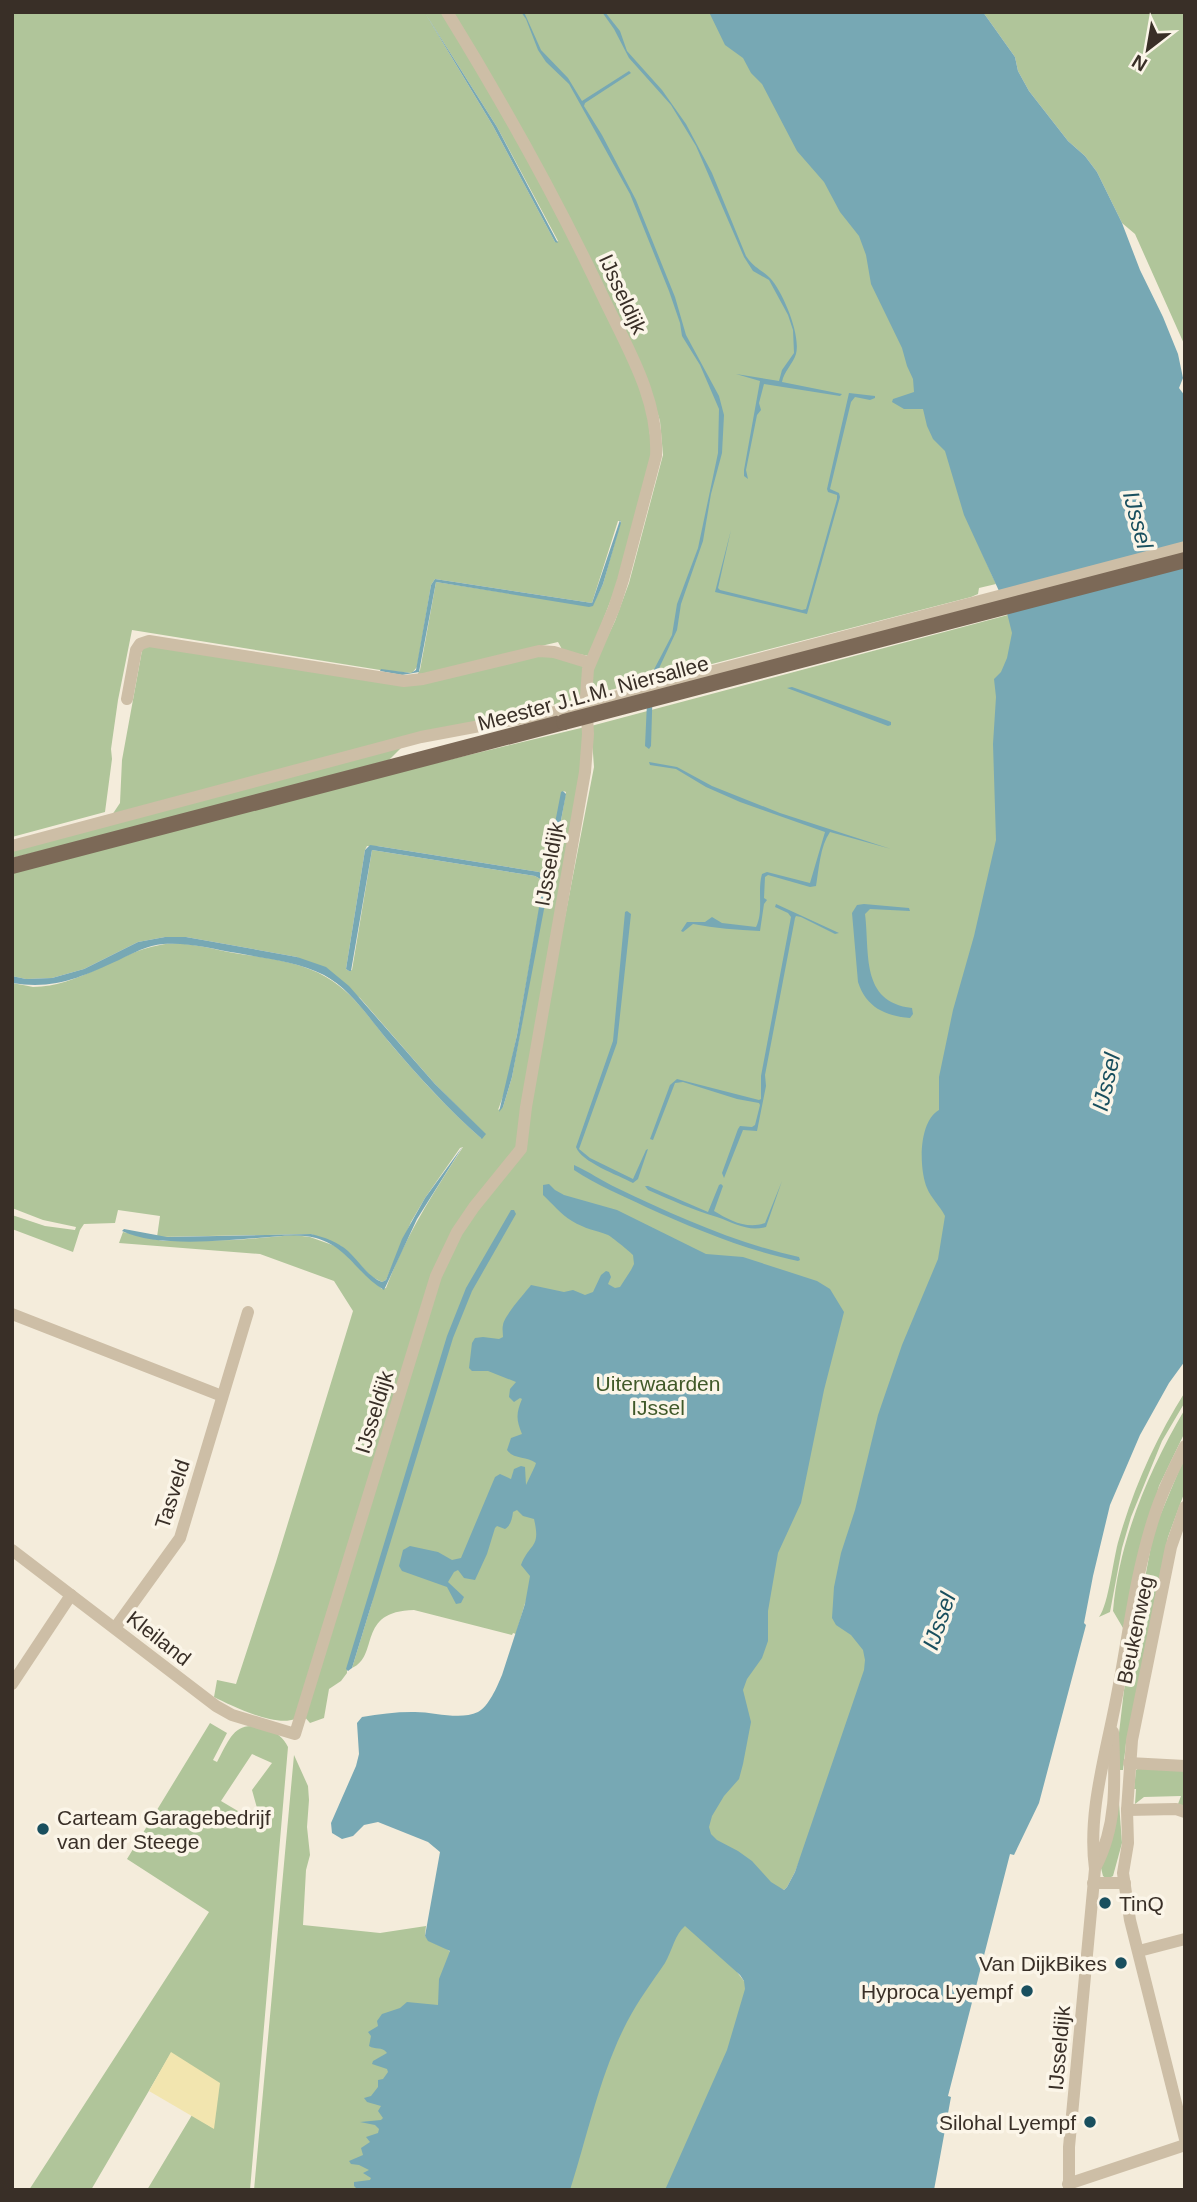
<svg xmlns="http://www.w3.org/2000/svg" width="1197" height="2202" font-family="Arial,sans-serif">
<style>
.green{fill:#b0c59a;fill-rule:evenodd}
.sand{fill:#f2e5af}
.water{fill:#77a8b4}
.lines{fill:none;stroke-linecap:round;stroke-linejoin:round}
.minor{stroke:#cdbea6;stroke-width:12}
.major{stroke:#7c6957;stroke-width:16}
.minor-bridge{stroke:#cdbea6;stroke-width:12}
.major-bridge{stroke:#7c6957;stroke-width:16}
.poi-dot{fill:#194f5e;stroke:#fbf5e8;stroke-width:2.5}
.labels{text-anchor:middle;dominant-baseline:central;stroke-width:7;stroke-linejoin:round;paint-order:stroke}
.street-label{font-size:21px;fill:#392f27;stroke:#fbf5e8}
.park-label{font-size:21px;fill:#405929;stroke:#fbf5e8}
.poi-label{font-size:21px;fill:#392f27;stroke:#fbf5e8;text-anchor:end}
.water-label{font-size:23px;font-style:italic;fill:#194f5e;stroke:#fbf5e8}
</style>
<rect width="100%" height="100%" fill="#f4ecdb"/>
<g class="green">
<path d="M12,12h432l121,209 81,176 6,57 -33,125 -30,77 -26,-5 -5,-9 -141,33 3,-5 16,-88 156,24 11,-22 18,-63h-3l-26,82 -157,-24 -4,6 -14,82 -5,6 -32,-3 -248,-40 -14,70 -7,49 1,10 -7,53 -93,25zM425,13l72,114 61,114 -3,1 -62,-116z"/>
<path d="M450,12h275l166,247 80,269 25,56 -17,4 -1,6 -7,3 -317,82 -5,-1 -1,2 -60,16 1,-20 26,-55 14,-38 34,-128 -3,-34 -5,-16z"/>
<path d="M983,12h202v334l-50,-112 -13,-11 -25,-51 -12,-16 -17,-15 -39,-50 -11,-20 -3,-14z"/>
<path d="M1008,615l4,2 16,148 -153,903 -80,204 -8,15 -3,3 -5,-2 -42,84 7,9 9,-3 -73,212h-426l40,-435 14,31 1,14 -2,27 3,28 -4,15 -3,55 77,8 46,-7 -1,10c7,10 20,8 27,18l74,-354 -10,34 -3,-1 -1,2 -98,-25c-58,1 -34,46 -62,58l21,-69 -26,72v2l-6,8 -12,8 -5,29 -14,5 -7,-8 137,-439 25,-51 53,-65 76,-393 -3,-41z"/>
<path d="M143,645l254,38 143,-29 40,10 4,4 -2,30 -30,7v3l-440,107 8,-12 2,-43z"/>
<path d="M585,727l1,22 -66,396 -63,80 -162,494c-20,8 -63,-13 -81,-22l3,-17 19,4 40,-122 77,-251 -19,-30 -74,-27 -141,-11 4,-11 40,9 73,-1 58,-5 16,2 28,10 44,42 4,-1c19,-51 47,-95 77,-141l-3,1 -35,50 -14,24 -25,58 -4,2 -10,-5 -31,-31 -30,-12 -151,3h-3l3,-21 -42,-6 -3,13 -31,1 -4,6 -7,22 -61,-23v-14l33,11 30,4 1,-3 -33,-7 -31,-12v-225c7,1 15,3 21,4 46,0 83,-34 127,-42 23,-5 51,4 74,8 31,5 65,8 92,24 27,15 44,42 63,65 29,34 59,67 92,96l4,-4 -50,-50 -75,-86 -63,-41 -111,-20h-21l-27,5 -54,27 -32,9 -26,1 -14,-3v-105l370,-95zM563,791l3,1 -15,86 -5,11 -34,188 -9,30 -5,3 7,-19 12,-56 27,-152 -2,-3 -7,-4 -163,-26 -20,120 -3,1 -3,-2 19,-119 2,-4h10l162,26 6,3z"/>
<path d="M403,746l-14,14 -284,75 -93,23v-10z"/>
<path d="M1185,1392v10l-23,39 -31,76 -9,31 -12,64 -11,5c10,-13 14,-59 20,-78 15,-52 37,-101 66,-147z"/>
<path d="M1185,1409v23l-26,54 -36,142 -10,-17c6,-71 36,-141 72,-202z"/>
<path d="M1185,1456v35l-17,46 -42,206 -3,27h-5l1,-37 5,-43 27,-144 6,-23z"/>
<path d="M210,1723l17,10 -14,27 4,2c13,-24 18,-44 50,-33 10,4 16,8 21,18l-38,443h-103l45,-75 21,13 -42,-75 -80,137h-62l180,-278 -82,-53zM252,1754l20,9 -20,27 5,18 -2,6 -7,3 -27,-16z"/>
<path d="M1139,1768l46,2v36l-7,-2 3,-8 -37,1 -9,7 1,-15h-2l2,-19z"/>
<path d="M1119,1803l3,40 -9,33 -6,3 -4,-3 -2,-8z"/>
</g>
<path class="sand" d="M171,2052l49,31 -6,46 -65,-38z"/>
<g class="water">
<path d="M521,12h3l17,38 27,28 14,23 47,-30 2,2 -46,30 -1,3 18,29 34,65 39,97 11,38 33,61 5,19 -2,38 -11,41 -8,47 -22,63 -4,26 -24,51 -2,65 -2,3 -4,-3 3,-65 24,-46 5,-31 21,-56 20,-95 1,-44 -19,-44 -18,-29 -2,-13 -11,-32 -39,-97 -61,-110 -23,-22 -8,-12 -12,-31z"/>
<path d="M602,12h3l15,19 7,20 35,39 24,34 26,49 34,83c9,13 15,13 24,22 13,14 31,57 26,76 -3,10 -12,17 -14,28l60,12 -2,2 -76,-12 -5,19 2,7 -4,5 -11,55 2,9 -4,-3v-6l16,-89 -24,-7 43,7 3,-11 12,-17 -1,-23 -5,-15 -19,-35 -16,-9 -9,-14 -48,-111 -25,-41 -42,-47 -15,-29z"/>
<path d="M709,12h274l32,45 3,14 11,20 39,50 17,15 12,16 25,51 18,47 23,47 15,37 5,24 -4,10 6,8v965l-16,22 -29,52 -30,70 -17,71 -9,47 2,2 -47,178 -25,52 -4,-1 -62,242 3,1 -17,93h-269l62,-140 18,-61 -1,-8 -4,-6 -55,-49c-10,8 -13,25 -20,37 -13,19 -27,38 -38,59 -27,52 -39,112 -57,168h-212l-4,-4v-4l16,-2 1,-2 -8,-5 6,-3 -10,-5 -8,-1 -2,-3 14,-6 -2,-7 9,-6 -4,-5 12,-4 1,-4 -4,-4 -15,-3 21,-2 2,-2 -5,-7 3,-5 -14,-4 -3,-4 7,-2 7,-9v-7l5,-1 5,-7 -1,-3 -15,-5 1,-3 14,-8c-5,-7 -12,-3 -18,-7l2,-10 -3,-4 10,-6 -1,-5 5,-7 18,-6 7,-6 31,3 1,-26 11,-28 -22,-10 -3,-5 15,-84 -12,-10 -50,-20 -14,3 -11,11 -11,3 -10,-6 -1,-10 25,-57 3,-12 -2,-31 5,-6c17,-3 33,-5 50,-5 20,-1 47,9 66,0 11,-6 19,-25 24,-37l23,-71 5,-28 -9,-11c9,-23 20,-16 13,-46l-11,-3 -6,-6 -4,2c-1,7 -2,13 -8,17l-8,-3 -2,2 -8,26 -12,26 -11,-2 -6,-8 -4,2 -6,10 16,15 -3,6 -5,1 -9,-17 -45,-16 -3,-5 4,-16 7,-4 28,6 14,8 9,-2 34,-81 5,-3 11,5 3,-10 7,-3 4,1 1,18 9,-19 1,-3c-9,-7 -22,-3 -29,-13l4,-12 11,-4c-6,-14 -6,-21 0,-35l-2,-1 -6,4 -5,-5 1,-8 6,-7 -28,-11h-16l-3,-3 3,-25 3,-5 8,-1 16,2 4,-2c0,-4 -1,-8 0,-12 1,-9 21,-31 28,-40l33,7 9,-2 12,5 8,-3 8,-17 5,-4 3,1 2,5 -3,7 7,4 5,-1 11,-17 3,-6 -1,-9c-4,-4 -21,-18 -25,-20 -13,-5 -23,-6 -36,-14 -12,-7 -19,-17 -29,-26v-10l6,-1 6,6 9,5 53,15 89,44 37,3 74,24 13,8 14,23 -20,78 -23,113 -23,50 -10,58v30l-6,17 -15,21 -4,11 8,32 -8,42 -4,15 -15,17 -12,20 -3,11 2,7 6,6 21,11 14,10 19,21 13,8 3,-3 8,-15 69,-202 1,-10 -2,-10 -12,-15 -15,-10 -4,-7 2,-31 7,-34 14,-43 23,-95 24,-70 36,-86 7,-43c-5,-10 -14,-18 -18,-28 -8,-19 -9,-66 12,-78v-33l14,-67 21,-74 22,-96 -3,-96 3,-47 -2,-18 7,-7 6,-14 5,-25 -5,-20 -8,-22 -35,-76 -19,-64 -12,-12 -6,-13 -4,-17h-19l-12,-7 1,-3 21,-7 -1,-13 -6,-13 -5,-18 -31,-64 -5,-29 -7,-19 -19,-24 -16,-30 -27,-31 -35,-67 -11,-11 -8,-15 -18,-13z"/>
<path d="M425,13l72,114 61,116 -3,-1 -62,-116z"/>
<path d="M849,393l26,3v2l-5,2 -15,-3 -4,5 -21,87 9,4 1,4 -33,117 -92,-22 16,-62 -13,58 2,2 82,20 4,-1 31,-110v-4l-9,-3 -1,-3z"/>
<path d="M620,520l1,3 -18,61 -10,22 -4,1 -153,-25 -17,90 -17,3 -22,-4 1,-2 30,4 5,-3 15,-85 4,-6 157,24z"/>
<path d="M792,687l94,33 5,2v3l-3,1 -101,-38z"/>
<path d="M649,762l28,5 35,19 68,27 111,36 -61,-17c-10,14 -11,37 -14,54l-6,1 -42,-12 -3,2 -1,21 3,2 -3,4 -4,27c-23,-1 -45,-3 -67,-7l-10,8 -2,-1 6,-9h18l7,-5 10,6 34,4c8,-16 1,-36 6,-53l5,-2 43,11 15,-51 -85,-30 -34,-15 -30,-18 -26,-4z"/>
<path d="M563,791l3,3 -54,283 -9,30 -4,5 18,-77 26,-151 -1,-4 -7,-4 -163,-26 -21,121h-2l-3,-2 19,-119 5,-5 7,1 162,26 6,3 16,-83z"/>
<path d="M776,904l63,29 -4,1 -34,-17 -5,-1 -1,2 -30,157 1,11 -9,45 -14,-1 -19,48 -2,-5 16,-44 2,-3 12,1 3,-2 5,-20 -1,-2 -22,-4 -54,-17 -8,1 -22,57 -3,-1 20,-54 7,-6 82,21 2,-1v-23l30,-159 -3,-4 -13,-6z"/>
<path d="M864,904l45,4 1,3 -40,-2 -5,5c5,39 -5,88 47,94l1,6 -3,4c-25,-2 -44,-11 -52,-36l-6,-69 5,-8z"/>
<path d="M627,911l4,3 -14,129 -38,106 11,9 43,21 13,-29 2,-1 -10,30 -5,4c-15,-8 -52,-21 -57,-36l37,-106 12,-129z"/>
<path d="M165,937h21l111,20 29,10 23,19 86,98 51,50 -4,5c-34,-30 -63,-62 -92,-96 -20,-23 -38,-53 -66,-68 -27,-14 -58,-16 -87,-22 -24,-4 -49,-11 -74,-9 -15,1 -30,9 -44,16 -38,17 -64,30 -107,23v-7l14,3 26,-1 32,-9 54,-27z"/>
<path d="M463,1146l-46,73 -33,71c-26,-15 -36,-43 -68,-52 -20,-5 -40,-1 -59,0 -37,3 -103,9 -135,-7l2,-2 43,8 144,-3c13,3 27,8 37,17 11,10 20,26 34,31l4,-2 16,-41 23,-41z"/>
<path d="M574,1165c14,6 28,16 43,23 58,28 119,55 182,69l1,3 -2,1c-53,-11 -103,-32 -152,-54 -25,-12 -49,-22 -72,-37z"/>
<path d="M782,1181l-16,46c-18,5 -32,-4 -49,-10 -24,-7 -46,-17 -69,-27l-3,-4h3l60,26 11,-27 2,-1 2,2 -9,25c15,9 33,19 51,12z"/>
<path d="M511,1210h3l2,4 -44,77 -19,47 -101,330 -4,3 -2,-2 101,-333 19,-48z"/>
</g>
<g class="lines">
<g class="minor">
<path d="M127,699l9,-49 4,-6 9,-3 255,40 19,-2 116,-28 15,1 36,11"/>
<path d="M12,846l409,-109 140,-26"/>
<path d="M12,1314l210,82"/>
<path d="M1185,1507l-14,40 -39,193 -5,70 1,33 -5,30 7,47 55,219"/>
<path d="M12,1550l204,156 16,9 63,19 141,-458 21,-44 17,-25 47,-58 5,-42 59,-335 3,-38 -2,-37 2,-28 26,-61 9,-28 33,-124c3,-56 -28,-107 -51,-155 -47,-100 -100,-195 -158,-289"/>
<path d="M115,1628l65,-90 68,-226"/>
<path d="M12,1684l59,-89"/>
<path d="M1129,1763l56,3"/>
<path d="M1127,1810l49,-1 9,3"/>
<path d="M1095,1868c23,-43 20,-89 18,-136"/>
<path d="M1093,1883h32"/>
<path d="M1139,1951l46,-12"/>
<path d="M1068,2184l117,-39"/>
<path d="M1069,2190v-43l26,-278c-7,-51 8,-105 18,-154 14,-65 20,-132 40,-195 8,-26 20,-50 32,-74"/>
</g>
<path class="major" d="M12,866l552,-144"/>
<path class="minor-bridge" d="M561,711l624,-164"/>
<path class="major-bridge" d="M564,722l621,-162"/>
</g>
<g class="poi-dot">
<circle cx="43" cy="1829" r="7"/>
<circle cx="1105" cy="1903" r="7"/>
<circle cx="1121" cy="1963" r="7"/>
<circle cx="1027" cy="1991" r="7"/>
<circle cx="1090" cy="2122" r="7"/>
</g>
<g class="labels">
<g class="street-label">
<text transform="translate(623 294) rotate(65)">IJsseldijk</text>
<text transform="translate(593 693) rotate(-15)">Meester J.L.M. Niersallee</text>
<text transform="translate(549 864) rotate(-80)">IJsseldijk</text>
<text transform="translate(374 1412) rotate(-73)">IJsseldijk</text>
<text transform="translate(172 1494) rotate(-72)">Tasveld</text>
<text transform="translate(1135 1630) rotate(-78)">Beukenweg</text>
<text transform="translate(159 1638) rotate(38)">Kleiland</text>
<text transform="translate(1059 2048) rotate(-85)">IJsseldijk</text>
</g>
<g class="park-label">
<text x="658" y="1383">Uiterwaarden<tspan x="658" dy="24">IJssel</tspan></text>
</g>
<g class="poi-label">
<text x="57" y="1817" text-anchor="start">Carteam Garagebedrijf<tspan x="57" dy="24">van der Steege</tspan></text>
<text x="1119" y="1903" text-anchor="start">TinQ</text>
<text x="1107" y="1963">Van DijkBikes</text>
<text x="1013" y="1991">Hyproca Lyempf</text>
<text x="1076" y="2122">Silohal Lyempf</text>
</g>
<g class="water-label">
<text transform="translate(1138 520) rotate(75)">IJssel</text>
<text transform="translate(1106 1082) rotate(-77)">IJssel</text>
<text transform="translate(939 1621) rotate(-71)">IJssel</text>
</g>
</g>
<rect width="1197" height="2202" fill="none" stroke="#392f27" stroke-width="28"/>
<g transform="translate(1148 49) rotate(211)" stroke="#fbf5e8" stroke-width="5" paint-order="stroke">
<path d="M0-5L12 26L0 18L-12 26Z" fill="#392f27"/>
<text y="-10" font-size="19" font-weight="bold" text-anchor="middle" fill="#392f27">N</text>
</g>
</svg>
